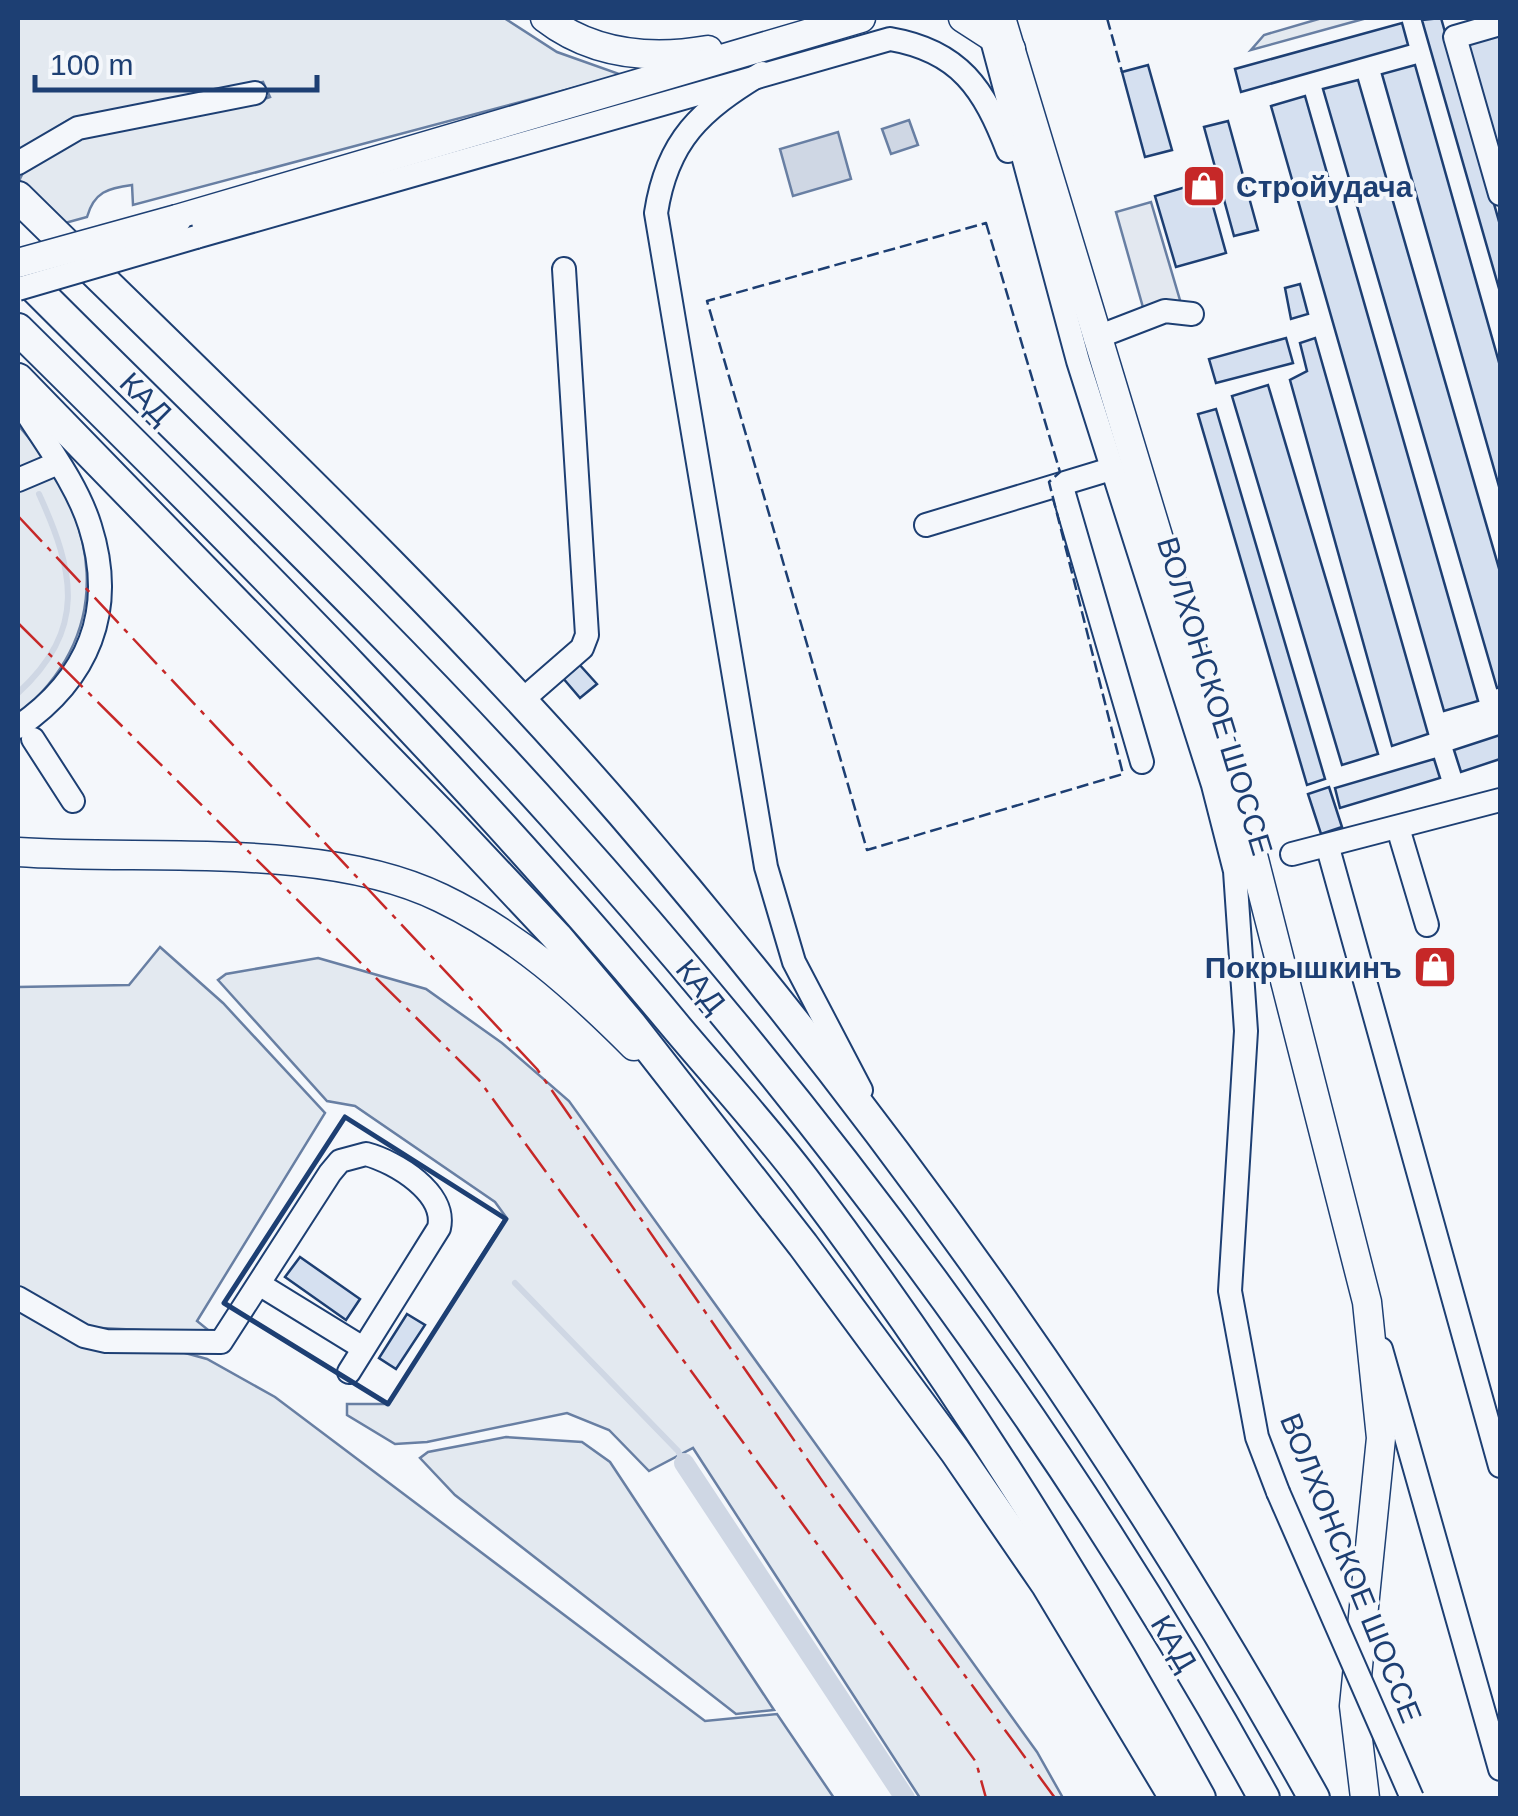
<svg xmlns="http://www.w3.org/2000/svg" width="1518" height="1816" font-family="Arial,sans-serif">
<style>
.green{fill:#e3e9f0;stroke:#687fa3;stroke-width:2.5}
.parking{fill:#e3e8f0;stroke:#687fa3;stroke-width:2.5}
.water{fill:#cfd7e4;stroke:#687fa3;stroke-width:2.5}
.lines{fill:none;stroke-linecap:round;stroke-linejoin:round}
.stream{stroke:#cfd7e4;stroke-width:6}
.canal{stroke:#cfd7e4;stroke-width:20}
.building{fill:#d5e0f0;stroke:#1d3f73;stroke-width:2.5}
.minor-casing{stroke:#1d3f73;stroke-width:26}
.major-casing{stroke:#1d3f73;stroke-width:31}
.highway-casing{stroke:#1d3f73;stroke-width:34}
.minor{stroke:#f4f7fb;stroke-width:22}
.major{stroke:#f4f7fb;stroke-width:28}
.highway{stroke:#f4f7fb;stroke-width:30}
.minor-bridge-casing{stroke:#1d3f73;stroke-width:26;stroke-linecap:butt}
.major-bridge-casing{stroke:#1d3f73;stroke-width:31;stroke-linecap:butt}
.minor-bridge{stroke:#f4f7fb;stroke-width:22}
.major-bridge{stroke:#f4f7fb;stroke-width:28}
.fence{stroke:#1d3f73;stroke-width:2.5;stroke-dasharray:12 5;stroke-linecap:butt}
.wall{stroke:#1d3f73;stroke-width:5}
.power{stroke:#c62828;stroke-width:2.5;stroke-dasharray:35 8 5 8;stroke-linecap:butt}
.labels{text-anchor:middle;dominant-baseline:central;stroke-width:8;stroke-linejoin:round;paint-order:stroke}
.poi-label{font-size:30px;font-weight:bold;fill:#1d3f73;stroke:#f4f7fb;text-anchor:start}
.street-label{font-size:30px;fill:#1d3f73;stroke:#f4f7fb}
</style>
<rect width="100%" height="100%" fill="#f4f7fb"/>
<g class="green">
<path d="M18,18h486l53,34 65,23 -489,130 -1,-20c-24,3 -38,7 -45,32l-33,9 -36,-38c2,-60 205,-75 252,-91l-7,-15 -194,38 -51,31z"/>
<path d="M1322,18h45l-116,32 13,-15z"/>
<path d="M18,425c82,92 101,205 0,290z"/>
<path d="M160,947l63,56 102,110 -128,208 10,8 -4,4 -123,-6 -62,-37v-303l111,-2z"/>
<path d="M318,958l108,31 76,54 67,58 468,651 26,46h-143l-227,-350 -44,23 -40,-41 -42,-17 -140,29 -32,2 -48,-29v-11h41l118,-187 -11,-15 -140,-96 -28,-5 -109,-121 8,-6z"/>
<path d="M18,1307l189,52 68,38 430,324 72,-7 57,84h-816z"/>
<path d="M506,1437l76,5 28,20 164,248 -38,4 -281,-219 -35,-37 8,-6z"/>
</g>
<path class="parking" d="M1151,202l31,105 -36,11 -30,-106z"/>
<g class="water">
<path d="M909,120l9,25 -27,9 -9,-25z"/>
<path d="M838,132l13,47 -58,17 -13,-47z"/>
</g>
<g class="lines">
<g class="stream">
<path d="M18,693c70,-64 56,-122 21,-199"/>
<path d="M515,1283l163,168 6,12"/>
</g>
<path class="canal" d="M684,1463l221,335"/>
</g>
<g class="building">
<path d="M1441,18l59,207v67l-78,-272z"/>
<path d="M1402,23l6,22 -167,47 -6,-23z"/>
<path d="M1498,29l2,10v136l-38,-135z"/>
<path d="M1148,65l24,85 -27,7 -23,-85z"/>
<path d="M1415,65l85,301v124l-118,-416z"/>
<path d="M1358,80l142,492v115l-3,1 -174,-599z"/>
<path d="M1305,96l173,605 -34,10 -173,-605z"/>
<path d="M1228,121l30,109 -24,6 -30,-109z"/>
<path d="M1206,181l20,72 -50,14 -21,-71z"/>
<path d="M1300,284l8,30 -17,5 -6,-31z"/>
<path d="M1286,338l7,25 -77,20 -7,-24z"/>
<path d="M1315,338l113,396 -36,12 -102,-366 17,-9 -7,-28z"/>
<path d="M1268,385l110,369 -36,11 -110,-369z"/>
<path d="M1216,409l109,370 -18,6 -109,-371z"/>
<path d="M578,663l19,21 -17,14 -18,-21z"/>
<path d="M1500,735v24l-39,13 -7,-22z"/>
<path d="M1434,759l6,19 -100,30 -5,-20z"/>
<path d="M1329,787l13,40 -21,7 -13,-40z"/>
<path d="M1449,958l5,12 -32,12 -4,-12z"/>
<path d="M300,1257l60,42 -14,21 -61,-43z"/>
<path d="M407,1314l18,11 -29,44 -17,-11z"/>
</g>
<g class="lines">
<g class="minor-casing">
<g id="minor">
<path d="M1500,24l-45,13 45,157"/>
<path d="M989,29l89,332 135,424 22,86 11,160 -16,260 27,146 21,55"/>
<path d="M762,73c-61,37 -95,67 -106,140l110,654 28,95 67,128"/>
<path d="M18,163l60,-35 177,-35"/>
<path d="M196,237l694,-198c70,12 94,50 118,112"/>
<path d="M1095,338l70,-27 27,3"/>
<path d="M18,399c24,40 58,82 72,127 27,85 -2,153 -72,201"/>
<path d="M18,480l33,-14"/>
<path d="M1062,487l80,275"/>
<path d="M926,525l185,-56"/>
<path d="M528,695l54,-47 5,-13 -23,-366"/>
<path d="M33,739l40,62"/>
<path d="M1398,828l29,97"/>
<path d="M1328,848l172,618"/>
<path d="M1292,854l208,-54"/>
<path d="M259,1284l104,64"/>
<path d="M18,1298l66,38 22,5 115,1 109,-169 10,-12 26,-7c30,8 81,39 73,74l-90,144"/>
<path d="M1381,1349l119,420"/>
</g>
</g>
<g class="major-casing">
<g id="major">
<path d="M545,18c48,37 105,42 163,32"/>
<path d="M963,18l48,31"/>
<path d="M1001,18l243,802 123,482 14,136 -27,268 11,92"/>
<path d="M177,219l684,-201"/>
<path d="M18,852c128,9 307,-11 423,46 75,36 135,90 193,148"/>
</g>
</g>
<g class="highway-casing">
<g id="highway">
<path d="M18,197c204,201 416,399 604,616 263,306 496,632 692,985"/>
<path d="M18,271c180,181 367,356 537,546 270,301 514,626 709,981"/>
<path d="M18,329c228,225 454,452 659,699 43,51 88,100 128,153 147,195 278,403 395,617"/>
<path d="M18,379l428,440 111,118 75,89 171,219 152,206 92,134 128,213"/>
</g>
</g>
<use href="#minor" class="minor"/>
<use href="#major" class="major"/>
<use href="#highway" class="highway"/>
<g class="minor-bridge-casing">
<g id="minor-bridge">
<path d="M18,289l178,-52"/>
<path d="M1278,1492l134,306"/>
</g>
</g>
<g class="major-bridge-casing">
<path id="major-bridge" d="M18,263l159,-44"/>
</g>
<use href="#minor-bridge" class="minor-bridge"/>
<use href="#major-bridge" class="major-bridge"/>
<g class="fence">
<path d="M1107,18l15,54"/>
<path d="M986,223l74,249 -11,10 74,292 -256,76 -160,-549z"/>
</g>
<path class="wall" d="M345,1117l161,102 -118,185 -164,-101z"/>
<g class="power">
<path d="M18,516l519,553 295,426 223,303"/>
<path d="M18,623l461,457 497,682 10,36"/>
</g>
</g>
<defs>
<g id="shop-square" transform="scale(2.25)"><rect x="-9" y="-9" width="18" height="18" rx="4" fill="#c62828" stroke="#f4f7fb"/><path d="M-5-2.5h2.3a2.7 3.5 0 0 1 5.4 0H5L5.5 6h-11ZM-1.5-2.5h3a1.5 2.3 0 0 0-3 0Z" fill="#fff"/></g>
</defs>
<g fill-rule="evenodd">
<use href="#shop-square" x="1204" y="186"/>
<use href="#shop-square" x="1435" y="967"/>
</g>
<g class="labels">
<g class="poi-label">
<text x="1236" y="186">Стройудача</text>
<text x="1402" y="967" text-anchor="end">Покрышкинъ</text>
</g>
<g class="street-label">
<text transform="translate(146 398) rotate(45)">КАД</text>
<text transform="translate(1215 696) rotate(73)">ВОЛХОНСКОЕ ШОССЕ</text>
<text transform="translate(701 986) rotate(51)">КАД</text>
<text transform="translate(1351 1568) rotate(68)">ВОЛХОНСКОЕ ШОССЕ</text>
<text transform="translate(1174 1643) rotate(59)">КАД</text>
</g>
</g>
<rect width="1518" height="1816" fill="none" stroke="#1d3f73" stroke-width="40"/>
<path d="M35 75v15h282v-15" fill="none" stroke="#1d3f73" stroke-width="5"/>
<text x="50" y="75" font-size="30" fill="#1d3f73" stroke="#f4f7fb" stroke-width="8" paint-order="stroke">100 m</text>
</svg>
